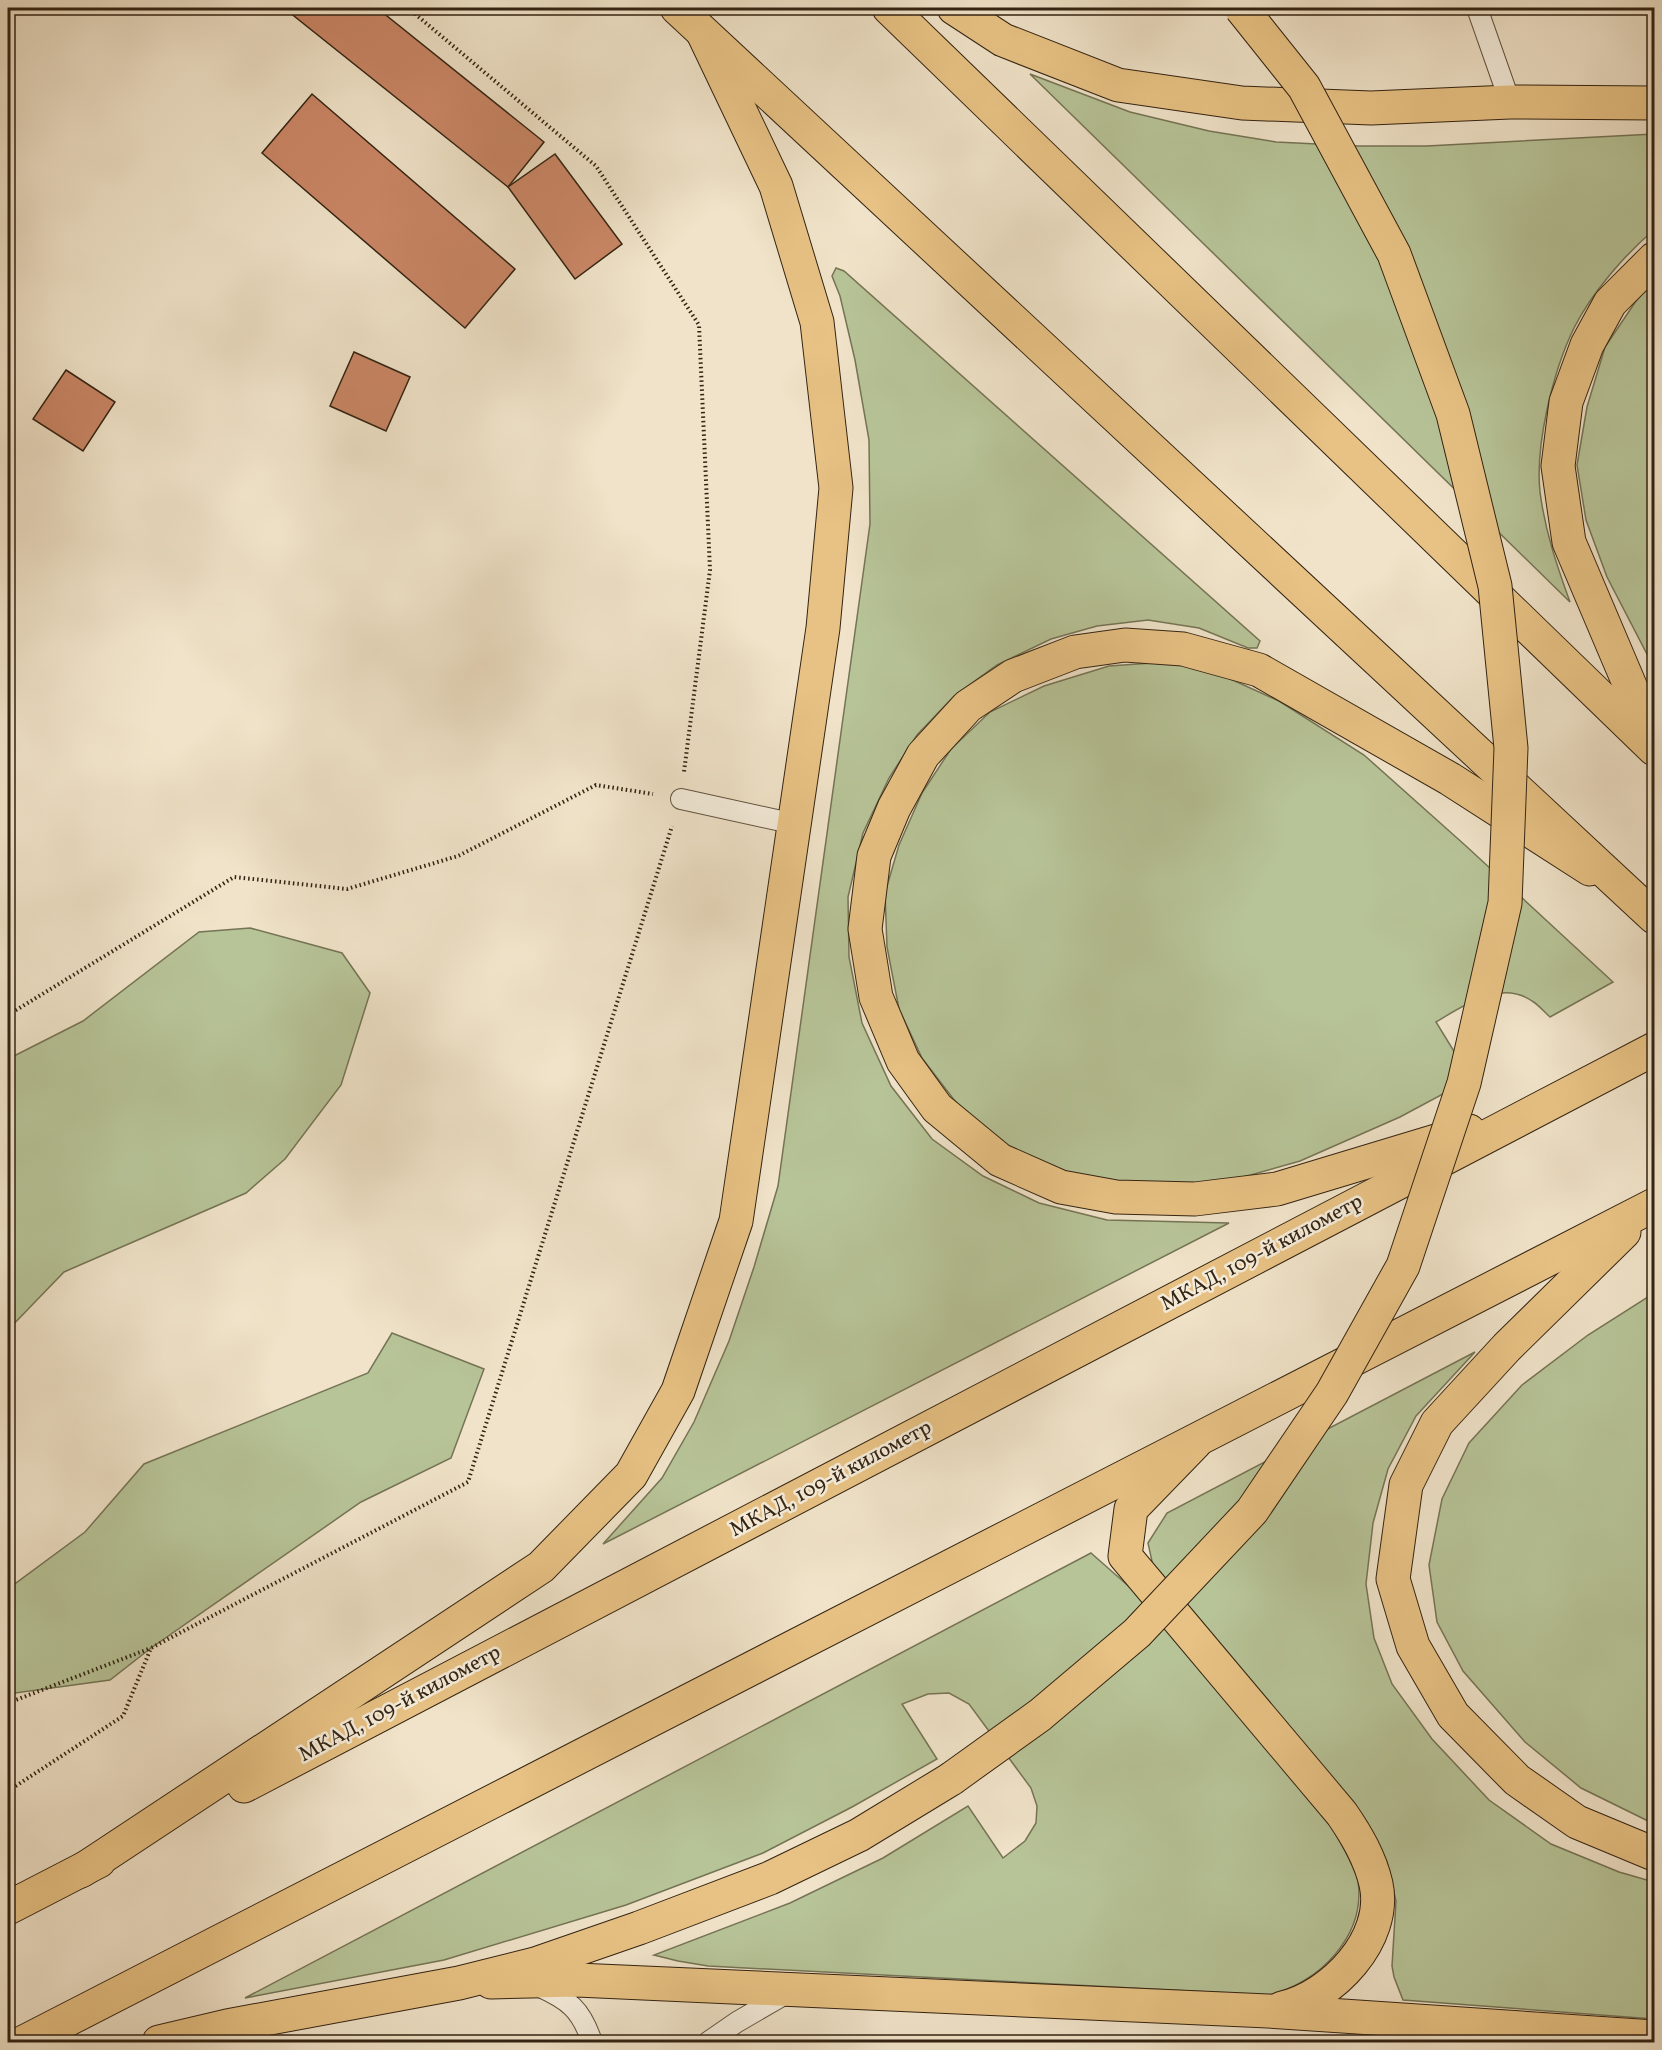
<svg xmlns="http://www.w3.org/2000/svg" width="1662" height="2050" font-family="Vollkorn,serif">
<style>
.green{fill:#b7c498;stroke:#757455;stroke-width:1.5}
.building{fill:#ca8666;stroke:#332312;stroke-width:1.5}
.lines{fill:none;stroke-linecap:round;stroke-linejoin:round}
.service-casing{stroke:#625340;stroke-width:22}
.primary-casing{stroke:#332312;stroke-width:35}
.trunk-casing{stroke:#332312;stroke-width:35}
.path{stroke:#332312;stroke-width:4;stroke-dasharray:1.5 3;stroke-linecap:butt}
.service{stroke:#f5eddc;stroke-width:20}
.primary{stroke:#e8c284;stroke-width:33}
.trunk{stroke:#e8c284;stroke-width:33}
.trunk-bridge-casing{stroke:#332312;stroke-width:35;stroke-linecap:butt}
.trunk-bridge{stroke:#e8c284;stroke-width:33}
.labels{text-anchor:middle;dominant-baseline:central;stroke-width:5;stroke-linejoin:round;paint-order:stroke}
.street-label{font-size:21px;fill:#332312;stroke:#f5eddc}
</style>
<rect width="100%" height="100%" fill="#f0e3c9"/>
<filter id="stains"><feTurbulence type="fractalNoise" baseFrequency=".00333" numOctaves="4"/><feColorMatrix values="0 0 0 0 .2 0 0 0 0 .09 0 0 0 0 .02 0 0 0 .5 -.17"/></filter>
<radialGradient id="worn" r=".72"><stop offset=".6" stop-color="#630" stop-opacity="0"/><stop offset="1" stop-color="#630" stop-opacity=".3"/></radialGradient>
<g class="green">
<path d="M1030,74l100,38 79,19 67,11 82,4h69l227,-12v96c-29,24 -63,64 -80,98 -21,43 -39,117 -34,164 5,39 17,74 30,110z"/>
<path d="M836,268l8,3 416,370 -3,7h-9l-49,-20 -51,-8 -51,6 -46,13 -54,26 -43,31 -37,39 -28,43 -26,55 -15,64 1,60 13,66 29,63 41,53 51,37 56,27 68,17 122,3 -626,321 59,-66 32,-56 35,-81 25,-74 24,-81 92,-662 -1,-84 -14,-80 -15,-64 -8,-20z"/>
<path d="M1654,280v383l-6,-7 -41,-79 -21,-57 -9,-55 10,-58 18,-60 31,-46z"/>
<path d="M1167,662l48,10 64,29 85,54 102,91 147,136 -63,35c-6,-5 -11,-12 -18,-16 -31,-22 -69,5 -96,21l35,57 -71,38 -100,44 -67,19 -71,6 -53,-4 -57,-14 -42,-21 -52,-42 -36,-47 -23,-49 -12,-62 -2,-54 14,-48 23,-52 29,-44 39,-37 54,-26 65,-20z"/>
<path d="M250,928l92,25 28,40 -29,92 -56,74 -39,34 -182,79 -56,58v-271l75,-38 116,-89z"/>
<path d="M1654,1293v529l-8,-2 -65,-32 -56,-46 -62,-71 -26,-49 -8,-57 13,-66 27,-56 53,-58 66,-50z"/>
<path d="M392,1333l92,36 -33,89 -90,44 -210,146 -41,32 -102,14v-105l77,-57 59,-68 224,-91z"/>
<path d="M1475,1352l-59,64 -28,53 -15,54 -7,61 8,54 18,46 40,55 57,61 62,44 68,28 35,10v137l-251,-19 -9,-23 -2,-11 4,-65 -9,-39 -20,-40 -214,-256 -5,-23 19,-30z"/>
<path d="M1091,1553l51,45 190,229c9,14 24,38 26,54 8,55 -39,102 -89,114l-561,-29 -30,-5 -24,-6 136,-52 93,-45 85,-52 35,52 22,-17 11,-18 1,-17 -6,-18 -62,-84 -20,-11 -21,1 -26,10 35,55 -85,48 -89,46 -137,52 -182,55 -199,38z"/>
</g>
<g class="building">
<path d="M284,8h93l167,134 -36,45z"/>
<path d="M312,94l203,175 -50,59 -203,-175z"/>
<path d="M555,154l67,90 -47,35 -67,-92z"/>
<path d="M354,352l56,25 -24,54 -56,-25z"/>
<path d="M66,370l49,32 -32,49 -50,-32z"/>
</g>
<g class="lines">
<g class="service-casing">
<g id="service">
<path d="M1477,8l33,94"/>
<path d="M681,799l114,25"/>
<path d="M538,1986c31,14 43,23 54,56"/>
<path d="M708,2042l29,-20 50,-29"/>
</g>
</g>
<g class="primary-casing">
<g id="primary">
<path d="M1469,1131l-192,58 -82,10 -79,-2 -55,-10 -61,-27 -63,-52 -34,-47 -27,-64 -11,-68 9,-73 20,-48 29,-53 45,-49 45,-30 62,-24 50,-7 58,4 76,21 191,109 140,90"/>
<path d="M1195,1443l-64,66 -6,47 217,258c15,22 28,44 34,70 12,55 -44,113 -94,124"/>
<path d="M491,1982l86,-2 691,31 386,26"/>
</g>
</g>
<g class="trunk-casing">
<g id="trunk">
<path d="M677,8l977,909"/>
<path d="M889,8l765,741"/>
<path d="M954,8l49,32 115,45 124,18 129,5 139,-6 144,1"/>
<path d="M1654,259l-44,44 -23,42 -21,57 -8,64 11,76 65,153 20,27"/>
<path d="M1624,1232l-117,115 -70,76 -31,62 -13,94 20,67 40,69 64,65 60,42 77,32"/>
<path d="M244,1786l1410,-737"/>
<path d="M81,1871l460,-304 90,-92 47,-84 58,-170 87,-593 13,-140 -19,-166 -41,-136 -73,-153"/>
<path d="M8,1908l91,-47"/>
<path d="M24,2042l1630,-837"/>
<path d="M159,2042l68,-16 232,-43 76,-19 104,-36 131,-50 89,-43 92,-56"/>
</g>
</g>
<g class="path">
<path d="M408,8l188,158 103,159 11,245 -26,202"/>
<path d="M1508,9h146"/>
<path d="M8,1015l226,-138 113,12 111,-33 138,-71 57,9"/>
<path d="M8,1703l143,-55"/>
<path d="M8,1791l115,-75 28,-68 317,-166 204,-656"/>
</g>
<use href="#service" class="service"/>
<use href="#primary" class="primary"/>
<use href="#trunk" class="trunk"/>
<g class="trunk-bridge-casing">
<path id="trunk-bridge" d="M951,1779l89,-64 97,-82 115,-122 80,-118 71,-127 61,-183 41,-180 6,-155 -16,-162 -42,-172 -59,-160 -90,-167 -63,-79"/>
</g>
<use href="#trunk-bridge" class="trunk-bridge"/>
</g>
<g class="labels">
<g class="street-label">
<text transform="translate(1262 1253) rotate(-28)">МКАД, 109-й километр</text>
<text transform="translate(831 1479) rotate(-28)">МКАД, 109-й километр</text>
<text transform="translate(400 1704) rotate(-28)">МКАД, 109-й километр</text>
</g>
</g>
<rect width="1662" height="2050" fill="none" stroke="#f0e3c9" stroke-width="30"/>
<rect x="9" y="9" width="1644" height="2032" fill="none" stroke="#332312" stroke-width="3"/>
<rect x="15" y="15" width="1632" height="2020" fill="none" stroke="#332312" stroke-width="1.5"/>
<rect width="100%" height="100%" filter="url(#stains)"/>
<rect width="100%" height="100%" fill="url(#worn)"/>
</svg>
